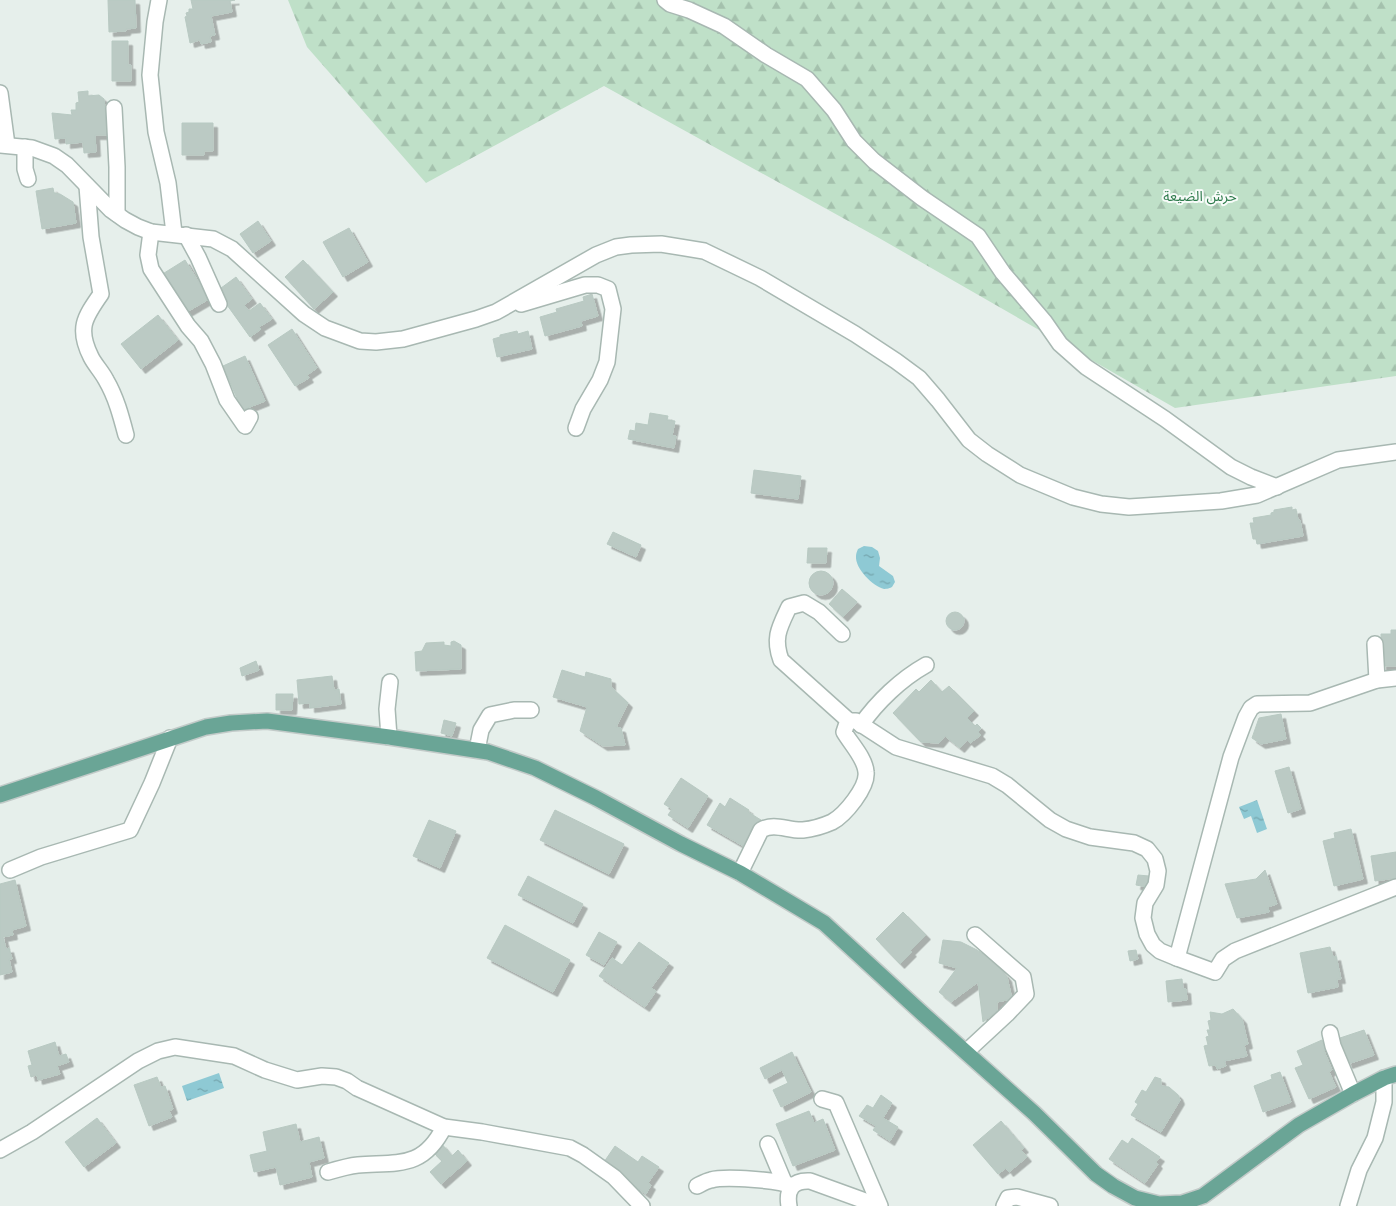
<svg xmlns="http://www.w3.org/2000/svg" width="1396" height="1206" font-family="Montserrat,'Noto Sans Arabic',sans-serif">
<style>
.forest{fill:url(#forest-firs)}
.water{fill:url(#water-ripples)}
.building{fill:#bbcac4;stroke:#b8c9c2;filter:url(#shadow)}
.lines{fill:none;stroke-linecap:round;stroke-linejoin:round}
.minor-casing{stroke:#a8b8b2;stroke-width:18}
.major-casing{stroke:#c2cac8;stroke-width:18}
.minor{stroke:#fff;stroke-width:15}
.major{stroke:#6aa596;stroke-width:15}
.labels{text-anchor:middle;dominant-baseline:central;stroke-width:4;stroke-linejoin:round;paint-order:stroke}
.park-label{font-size:14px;fill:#2d7a4b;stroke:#f7fbf9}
</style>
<defs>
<pattern id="forest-firs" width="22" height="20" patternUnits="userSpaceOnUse" patternTransform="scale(1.25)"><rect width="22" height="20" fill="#bfe0c8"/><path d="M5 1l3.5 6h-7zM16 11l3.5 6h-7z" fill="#a4c1ad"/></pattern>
<pattern id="water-ripples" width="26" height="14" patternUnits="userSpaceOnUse" patternTransform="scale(1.25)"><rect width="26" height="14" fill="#8ec9d4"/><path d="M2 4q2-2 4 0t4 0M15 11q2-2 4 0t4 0" fill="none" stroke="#74a5ad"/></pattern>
<filter id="shadow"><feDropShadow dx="4.5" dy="4.5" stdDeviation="0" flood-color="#0004"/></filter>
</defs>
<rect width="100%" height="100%" fill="#e6efeb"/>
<path class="forest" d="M288,0h1108v376l-221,32 -296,-170 -275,-152 -178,97 -119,-136z"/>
<g class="water">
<path d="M864,546l8,1 6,4 2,7 -1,8 14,10 2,6 -3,5c-1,1 -6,2 -8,2 -11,-3 -29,-20 -28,-33 0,-2 1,-5 2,-7z"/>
<path d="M1257,800l10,29 -10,4 -6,-17 -7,3 -5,-12z"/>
<path d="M219,1073l5,15 -37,13 -5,-15z"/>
</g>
<g class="building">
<path d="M108,0h27l1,28 -10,1v2l-17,1z"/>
<path d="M191,0h44l-5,1 2,11 -21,4 4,19 -5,1 1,6 -10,2 -1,-4 -10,3 -5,-26 2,-1 -1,-3 3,-1v-3h4z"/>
<path d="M112,41h16v24h3v16h-19z"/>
<path d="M88,91v5l11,-1 5,4 4,36h-13l1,17 -12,1 -1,-11 -17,2v-6l-11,1 -3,-26 20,2 -1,-5h5v-7l3,-1 -1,-10z"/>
<path d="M182,123h31v28h-9v4h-22z"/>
<path d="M53,188l1,5 6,1 13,8 3,21 -34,6 -6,-38z"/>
<path d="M258,221l13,20 -18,12 -13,-19z"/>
<path d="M349,228l19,34 -25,15 -20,-35z"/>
<path d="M185,260l24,39 -24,14 -24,-38z"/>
<path d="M303,260l30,32 -19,17 -29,-32z"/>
<path d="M236,277l16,22 -8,6 5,6 11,-8 12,16 -13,8 2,2 -11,8 -33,-46z"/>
<path d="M592,294l6,22 -17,5 1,5 -37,10 -5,-19 17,-5 -1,-3 28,-8 -1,-4z"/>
<path d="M158,315l20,25 -37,29 -20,-25z"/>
<path d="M292,329l25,39 -10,7 2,3 -14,8 -27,-41z"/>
<path d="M517,331l1,3 10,-3 4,18 -35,8 -4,-18 7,-2v-2z"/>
<path d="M245,356l20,45 -23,9 -19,-44z"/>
<path d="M650,413l18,3 -1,4 8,1 -3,15h4l-2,12 -46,-9 2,-9 5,1 1,-8 12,2z"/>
<path d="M754,470l47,6 -3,23 -47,-6z"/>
<path d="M1292,507v3l4,-1 2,11h2l3,16 -46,8 -1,-5h-3l-3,-16h4l-1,-5 18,-3v-2l3,-1v-2z"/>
<path d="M613,532l28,13 -5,12 -29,-13z"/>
<path d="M808,548h19l-1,15h-19z"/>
<circle cx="821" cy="583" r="12"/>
<path d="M842,589l15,13 -14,15 -14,-13z"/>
<circle cx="955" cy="621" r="9"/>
<path d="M1391,630h5v36h-14l-1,-32h10z"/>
<path d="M454,641l7,4v24l-45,2 -1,-19 7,-1 4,-8 18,-1v3l7,1v-4z"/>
<path d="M256,661l3,9 -17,6 -2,-8z"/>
<path d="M562,670l23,7 1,-5 25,7v8l17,16 -12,24 5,1 4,17 -22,1 -23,-15 7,-24 -34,-10z"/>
<path d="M332,676l2,14 5,-1 2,15 -31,4v-5l-11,1 -2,-24z"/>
<path d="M931,680l11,12 7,-6 25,25 -7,7 8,8 2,-2 4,4 -3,4 3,3 -11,8 -3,-3 -7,8 -15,-12 -6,7 -18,-1 -28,-29 23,-24 3,3z"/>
<path d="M276,694h17l-1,16h-16z"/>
<path d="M1281,714l5,25 -25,5 -9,-6 7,-20z"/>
<path d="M444,720l12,3 -4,13 -11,-3z"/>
<path d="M1289,767l12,42 -13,4 -13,-42z"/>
<path d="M681,778l27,18 -20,32 -20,-13 4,-6 -8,-5z"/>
<path d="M730,798l19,12 -1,2 13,8 -16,27 -38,-22 13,-22 5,4z"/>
<path d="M555,810l69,34 -15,30 -69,-34z"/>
<path d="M429,820l27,11 -16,37 -27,-12z"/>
<path d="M1351,829l12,50 -29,7 -11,-45 12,-3 -1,-5z"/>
<path d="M1396,852v26l-21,3 -4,-25z"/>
<path d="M1265,870l12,34 -9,3 1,5 -32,6 -12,-34 31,-5z"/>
<path d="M1138,875l11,1 -2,11 -11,-2z"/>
<path d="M528,876l55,28 -10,19 -55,-28z"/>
<path d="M15,880l11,46 -14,4 1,5 -10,2 3,12 3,-1 3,11h-3l3,13 -12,3v-91z"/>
<path d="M903,912l23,23 -16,16 2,1 -12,12 -24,-25z"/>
<path d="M505,925l65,35 -17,32 -66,-34z"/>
<path d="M599,932l18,10 -13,23 -18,-10z"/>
<path d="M943,940l18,2 16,8 17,11 13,16 5,22 -15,3v9l-14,11 -5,-40 -27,20 -12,-10 18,-24 -18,-5z"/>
<path d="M639,942l30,21 -18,25 5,3 -11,16 -46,-31 13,-18 10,7z"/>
<path d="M1330,947l3,10 3,-1 5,23h-4l1,8 -30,6 -8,-40z"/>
<path d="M1136,950l2,9 -8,2 -2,-10z"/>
<path d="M1182,979l1,10h3l1,11 -19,2 -2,-21z"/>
<path d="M1233,1009l9,10 6,25 -4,1 3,11 -23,5 2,5 -9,3 -1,-4 -7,1 -5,-20 4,-1 -2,-8 3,-1 -2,-6h3l-2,-9 3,-1 -1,-8 12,2z"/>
<path d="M1364,1030l10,25 -26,9 -8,-26z"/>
<path d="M1322,1040l4,10 -2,1 8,19 -3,2 7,15 -27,12 -14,-31 8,-3 -6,-14z"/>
<path d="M55,1042l4,14 7,-2 3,8 -12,4 3,8 -22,6 -1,-5 -6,2 -3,-11 4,-1 -4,-14z"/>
<path d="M792,1052l19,40 -30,15 -8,-17 15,-7 -6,-13 -17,9 -5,-11z"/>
<path d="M1280,1072l11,30 -28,10 -9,-26 18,-7 -1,-4z"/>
<path d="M157,1077l4,10 4,-1 8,23 -4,2 3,6 -23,9 -15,-41z"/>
<path d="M1155,1077l6,2v7l8,1 9,8 2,5 -19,32 -30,-17 7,-11 -3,-2 7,-12 4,2z"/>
<path d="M881,1095l11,8 -9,15 15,9 -8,14 -17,-11 3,-4 -17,-10 8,-11 6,3z"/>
<path d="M809,1111l5,12 9,-4 12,31 -42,16 -17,-42z"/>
<path d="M97,1118l19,25 -32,24 -19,-25z"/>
<path d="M1001,1121l23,27 -3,2 6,7 -18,15 -3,-4 -8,6 -25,-29z"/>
<path d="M296,1124l4,18 19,-5 5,21 -15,4 3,15 -32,8 -4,-18 -22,5 -4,-17 17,-4 -4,-19z"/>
<path d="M1132,1138l28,19 -4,5 2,2 -13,19 -36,-24 13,-19 6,4z"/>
<path d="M441,1143l11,13 6,-6 9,11 -26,23 -11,-12 12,-11 -10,-10z"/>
<path d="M615,1146l23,16 4,-6 17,11 -11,16 3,2 -5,9 -23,-16 1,-2 -20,-14z"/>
</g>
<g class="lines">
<g class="minor-casing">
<g id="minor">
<path d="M159,0l-4,22 -5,53 6,57 12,51 6,50"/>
<path d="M665,0l5,4 19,6 35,16 42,29 41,24 27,31 20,31 20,20 48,37 56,38 25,37 41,48 16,23 26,23 79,52 66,48 20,10 26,10"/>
<path d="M0,93l7,52"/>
<path d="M114,108l3,59v47"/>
<path d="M0,145l32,3 22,8 13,9 44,45 14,10 13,7 13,5 62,7 19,10 72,65 21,14 35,13 16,1 27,-3 73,-20 20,-7 100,-57 20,-8 15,-2 30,-1 43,7 56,27 95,56 41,27 23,17 19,22 31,40 18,14 33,21 53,22 28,7 28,3 92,-6 36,-6 81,-35 58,-8"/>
<path d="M25,147v22l3,10"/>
<path d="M87,186l4,51 10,57c-17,24 -24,35 -10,63 4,8 11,15 15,23 10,17 15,36 20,55"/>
<path d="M151,232l-3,23 3,14 37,57 13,15 12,23 14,36 18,26 5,-9"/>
<path d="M186,235l12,22 21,47"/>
<path d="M521,304l64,-19h13l10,4 5,20 -6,53 -7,18 -17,29 -7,19"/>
<path d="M842,634l-23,-22 -15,-9 -15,4c-10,21 -16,31 -8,53l68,61"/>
<path d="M1375,644l2,36"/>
<path d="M1396,678l-19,2 -67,23 -53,1 -6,4 -5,9 -15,40 -54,201 38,14 8,-13 12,-8 161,-64"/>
<path d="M861,725c16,-23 40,-46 65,-60"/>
<path d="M389,737l-2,-28 3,-27"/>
<path d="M477,750l4,-20 9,-15 24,-5h17"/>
<path d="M10,870l31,-13 89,-27 22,-47 18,-45"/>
<path d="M740,873l21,-43c14,-8 27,1 42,0 10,-1 20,-4 29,-8 13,-7 36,-35 34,-50 -1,-14 -15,-28 -22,-40l2,-6 3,-5h7l40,26 96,29 15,9 43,35 16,9 24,8 44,6 13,6 8,10 3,12 -2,14 -11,18 -2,15 4,16 6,11 7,6 17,7"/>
<path d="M1330,1033l3,13 20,48"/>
<path d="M966,1052l41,-38 19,-20 -3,-17 -48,-42"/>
<path d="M822,1099l14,4 44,103"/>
<path d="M768,1144l16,38"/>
<path d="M0,1150l32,-18 106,-71 20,-10 17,-4 59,9 31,14 32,10 25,-4 14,1 11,4 10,7 87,39 38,5 88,16 13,7 31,22 28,29"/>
<path d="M328,1172c10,-3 20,-6 30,-7 40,-3 65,4 86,-38"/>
<path d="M697,1186c4,-2 9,-5 14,-6 14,-4 68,0 81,6"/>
<path d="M789,1206c-3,-17 4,-26 21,-25l69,25"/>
<path d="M1004,1206l4,-8 9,-1 33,9"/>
<path d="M1348,1206l11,-36 16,-32 9,-36v-24"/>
</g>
</g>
<g class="major-casing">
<path id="major" d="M0,795l206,-68 25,-4 36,-2 122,16 99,15 47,16 61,30 85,46 59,29 84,50 99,91 111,99 62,61 17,12 22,12 24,6 23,-1 21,-7 96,-71 54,-31 31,-16 12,-4"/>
</g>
<use href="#minor" class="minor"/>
<use href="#major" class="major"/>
</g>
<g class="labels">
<g class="park-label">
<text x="1200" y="196">حرش الضيعة</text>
</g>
</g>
</svg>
